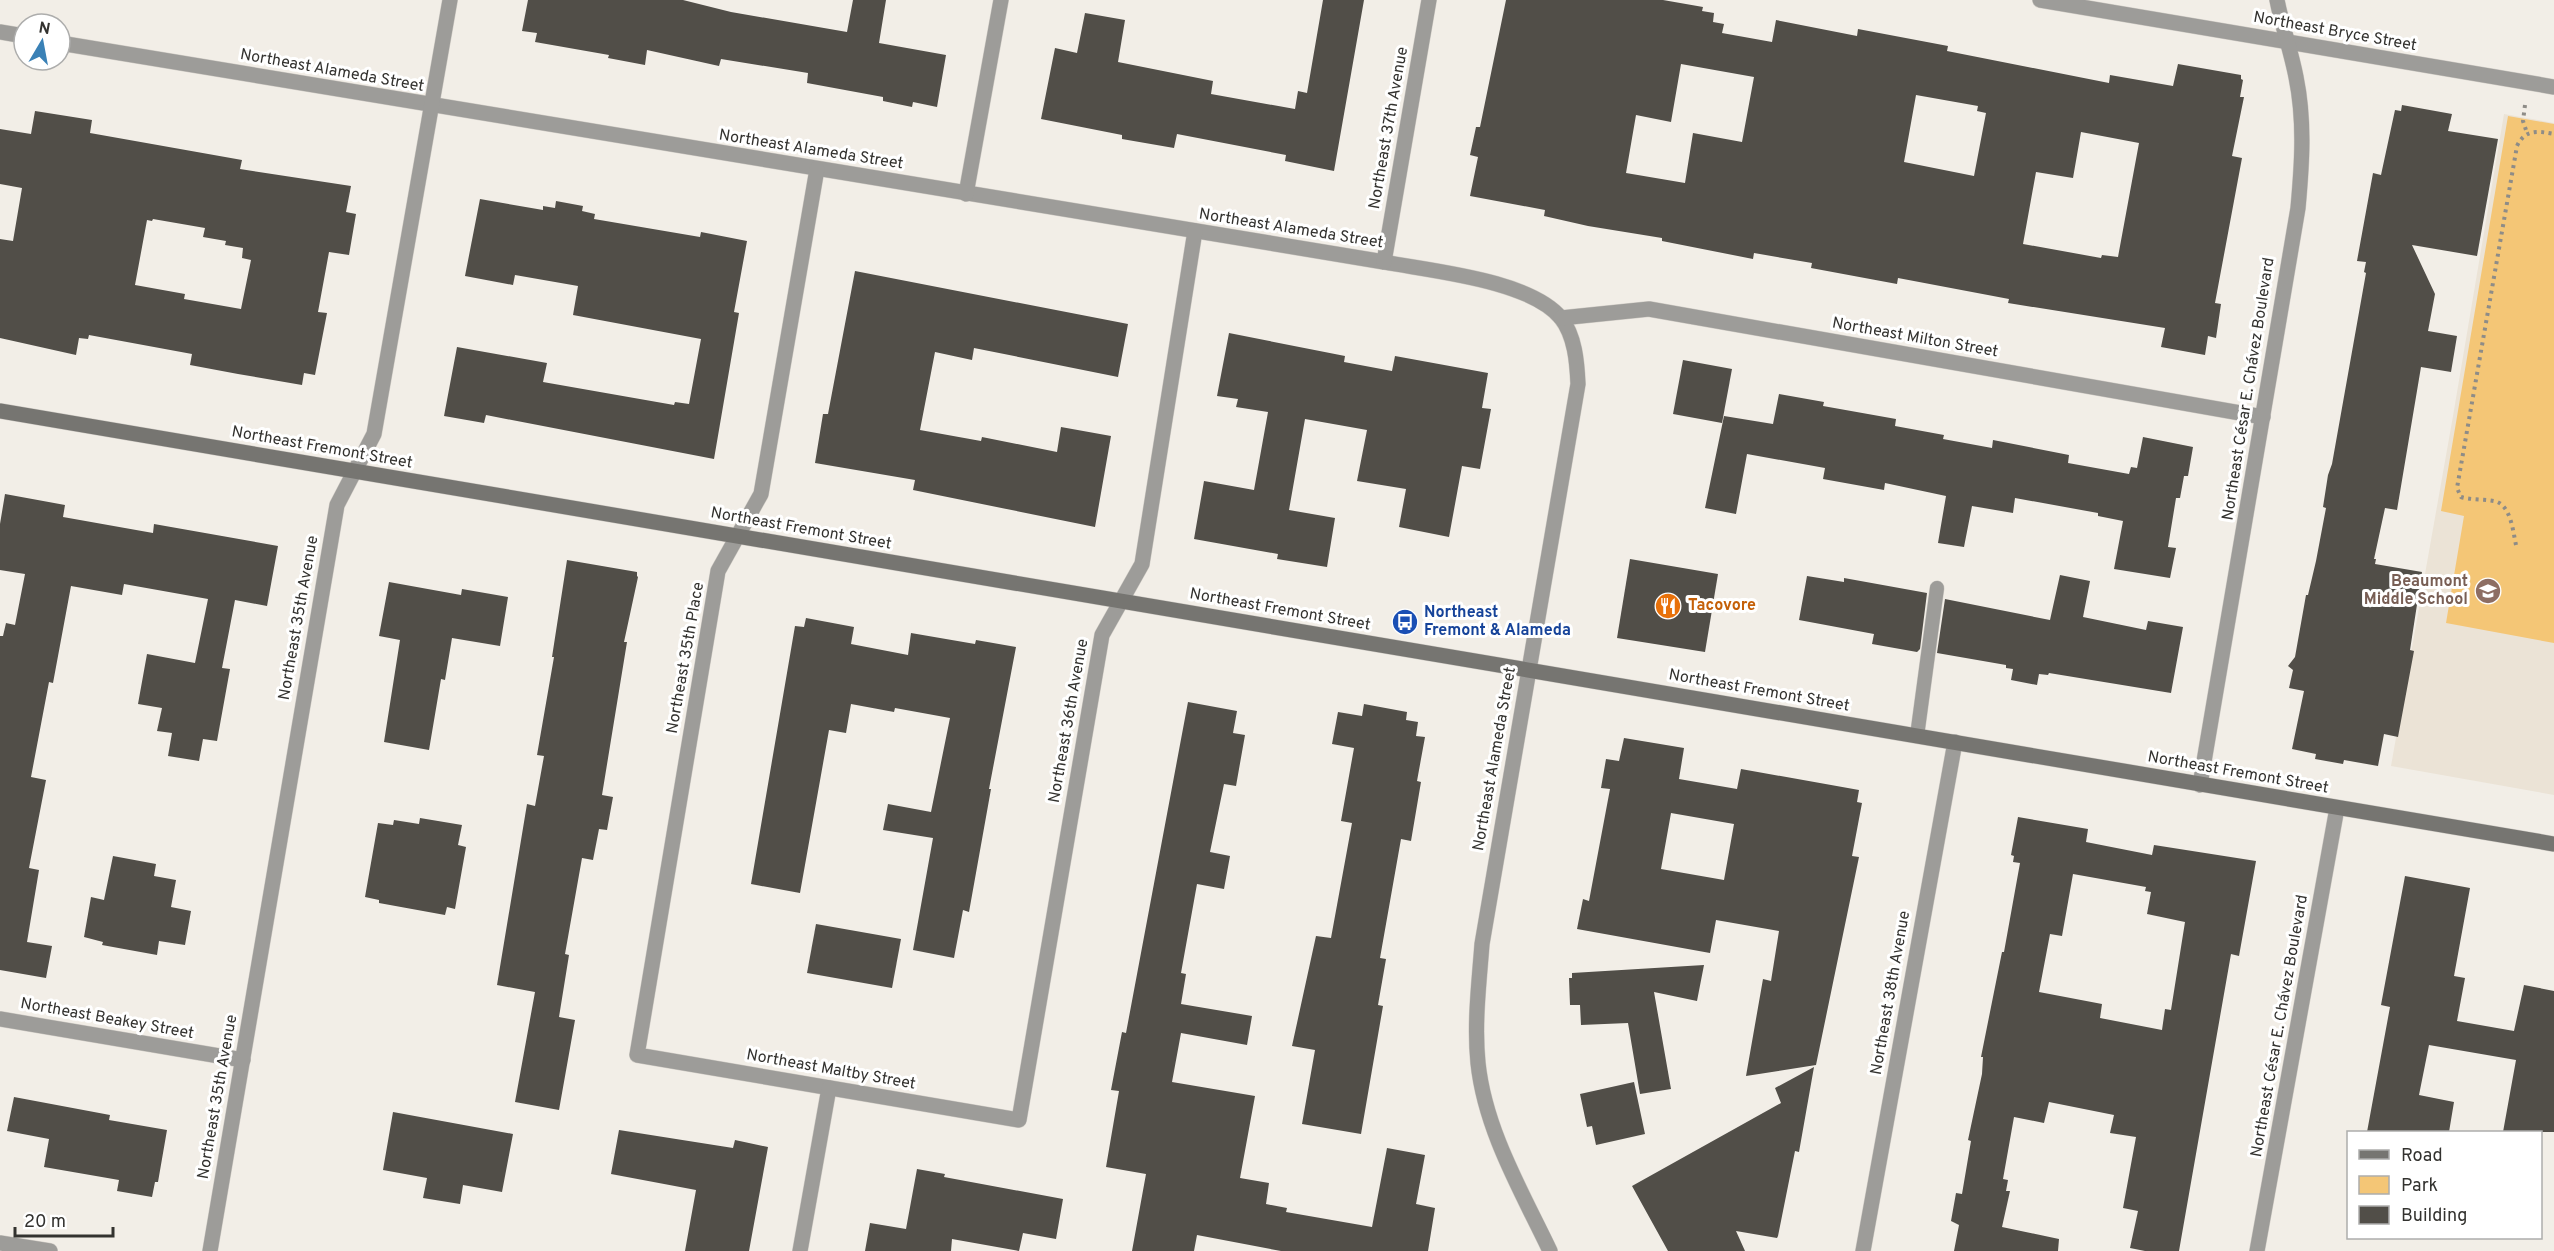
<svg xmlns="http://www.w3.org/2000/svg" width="2554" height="1251" font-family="Overpass,sans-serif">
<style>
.built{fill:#ebe3d6}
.green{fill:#f4c676}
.building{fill:#514e48;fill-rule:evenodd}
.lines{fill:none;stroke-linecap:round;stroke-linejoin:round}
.service-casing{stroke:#d0ccc6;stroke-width:15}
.minor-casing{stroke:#d0ccc6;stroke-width:16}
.secondary-casing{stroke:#d0ccc6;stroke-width:16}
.path{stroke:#8e8c87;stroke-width:4;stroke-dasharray:3 4.5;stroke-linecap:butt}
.service{stroke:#9d9c99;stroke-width:14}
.minor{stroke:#9d9c99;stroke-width:15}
.secondary{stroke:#767571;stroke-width:15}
.labels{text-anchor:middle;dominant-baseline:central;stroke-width:6;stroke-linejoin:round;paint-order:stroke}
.street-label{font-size:16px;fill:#33322f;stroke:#fff}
.education-label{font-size:16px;font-weight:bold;fill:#785e54;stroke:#fff;text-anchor:end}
.food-label{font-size:16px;font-weight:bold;fill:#c56008;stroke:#fff;text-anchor:start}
.transit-label{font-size:16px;font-weight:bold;fill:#164399;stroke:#fff;text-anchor:start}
</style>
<rect width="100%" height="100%" fill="#f2eee7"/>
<path class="built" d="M2504,114l50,9v672l-163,-29 62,-350z"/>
<path class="green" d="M2508,116l46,8v519l-108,-20 18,-107 -23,-5z"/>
<g class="building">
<path d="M528,0h155l48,12 116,20 6,-32h33l-7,43 67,12 -9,52 -24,-5 -1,5 -29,-6v-4l-76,-14 1,-10 -87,-14 -2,7 -72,-16 -2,15 -37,-7 1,-3 -74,-13 2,-9 -15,-2z"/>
<path d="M1323,0h41l-30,171 -49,-10 1,-6 -109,-21 -3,14 -52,-9v-4l-81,-16 14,-71 22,5 8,-40 40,7 -7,42 95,19 -2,13 84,15 3,-18 9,2z"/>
<path d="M1506,0h157l40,7 -1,4 12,2 -1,9 11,2 -2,9 50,9 4,-22 81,16 1,-7 90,17 -1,5 162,32 1,-8 63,11 5,-22 63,11v4l2,1 -3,17h4l-12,59 10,2 -27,145 6,1 -5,34 -8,-2 -3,19 -44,-8 4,-19 -157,-25 1,-4 -111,-21 -1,6 -86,-16 1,-5 -58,-10 -1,6 -91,-18v-3l-74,-12 -44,-10 1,-6 -75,-14 8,-39 -8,-2 6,-28h4zM1681,64l73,13 -12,65 -49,-9 -8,50 -59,-10 10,-58 35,7zM1916,95l62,11 -1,5 9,2 -12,63 -70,-14zM2081,132l58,11 -21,114 -16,-2 -1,3 -78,-14 13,-72 37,6z"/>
<path d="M2402,105l50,9 -4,17 50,8 -21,117 -65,-11 23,49 -7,37 29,5 -6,36 -30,-5 -24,143 -12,-2 -11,51h2l-1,5 47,8 -12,78 4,1 -16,86 -14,-3 -6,32 -34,-6 -1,4 -28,-5 1,-5 -24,-5 12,-58 -15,-3 4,-18 -5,-4 7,-9 11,-62h2l8,-34 10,-53 -3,-1 5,-32 4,-11 34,-191 -2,-1 2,-10 -9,-1 16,-88 8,2 14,-65 6,1z"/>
<path d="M35,111l57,9 -2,13 152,27 -2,9 111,17 -5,26 10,2 -7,41 -20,-3 -11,60 9,1 -12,62 -11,-2 -2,12 -64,-11 -48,-9 2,-11 -103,-19 -1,4 -9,-1 -3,17 -76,-17v-99l13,2 9,-53 -22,-4v-55l31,5zM153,219l52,9 -2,9 23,4 -1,4 18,3 -1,10 9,2 -10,49 -57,-10 1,-5 -50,-9 12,-65 5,1z"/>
<path d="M480,199l63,11v-4l12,2 1,-7 27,5 -1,5 13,3 -1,5 106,18 1,-5 46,9 -13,71 5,1 -25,146 -228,-44 -2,8 -40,-7 13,-69 90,16 -4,19 131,23 1,-3 14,2 12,-65 -128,-24 5,-29 -63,-11 -2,10 -48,-9z"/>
<path d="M855,271l273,53 -10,53 -144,-29 -2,12 -37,-8 -15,78 61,11 1,-4 75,15 4,-25 50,9 -16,91 -182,-37 2,-10 -100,-17 8,-49h5z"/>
<path d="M1229,333l116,23 -1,6 48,9 3,-15 93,17 -6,35 9,1 -11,60 -18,-3 -13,71 -50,-10 7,-38 -49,-8 10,-51 -62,-11 -16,91 46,8 -8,49 -50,-8 1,-5 -84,-15 10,-58 50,9 14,-78 -32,-5 2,-8 -21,-3z"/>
<path d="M1683,360l49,9 -10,54 -49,-9z"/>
<path d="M1779,394l45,8 -1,4 73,13 -1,7 49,9 -1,4 49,9 1,-8 76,15 -1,8 61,11 2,-7 6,1 6,-31 50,10 -5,29h-4l-4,22h-4l-8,49 8,1 -6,30 -56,-9 9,-48 -25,-5v-3l-83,-15 -2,15 -41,-7 -8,41 -26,-4 8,-47 -61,-13 -1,7 -61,-11 2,-11 -78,-14 -11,60 -31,-6 19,-92 49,8z"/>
<path d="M5,494l60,11 -2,12 90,16 1,-9 124,22 -11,60 -32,-6 -13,68 8,1 -13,72 -14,-2 -4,22 -31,-5 4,-23 -15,-2 5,-23 -24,-4 9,-50 48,9 13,-64 -84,-15 -2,11 -51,-9 -18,97 -4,-1 -18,95 15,3 -17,88 10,2 -12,72 25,4 -6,32 -46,-8v-334h3l3,-13 9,2 10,-51 -25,-4v-46z"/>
<path d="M1630,559l88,15 -13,78 -88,-14z"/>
<path d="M567,560l70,12v4l1,1 -14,65h3l-25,153 11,2 -6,33 -8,-1 -6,31 -11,-2 -17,96 4,1 -10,62 16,3 -16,90 -44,-8 20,-110 -38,-7 30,-181 8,2 9,-50 -7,-1 17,-98h-2z"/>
<path d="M2060,575l30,6 -7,36 63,13 2,-9 35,6 -12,66 -122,-20 -1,2 -9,-1 -2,11 -26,-5 2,-11 -7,-1v-3l-69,-12 8,-54 105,21z"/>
<path d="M1807,576l37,6v-4l83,15 -7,56 -3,3 -45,-8 2,-10 -75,-14z"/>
<path d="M389,582l72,13 1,-6 46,8 -8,49 -48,-8 -7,42 -4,-1 -12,71 -45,-8 16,-102 -21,-4z"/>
<path d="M806,618l48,9 -3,17 57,11 3,-22 64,11 1,-4 40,7 -27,142h2l-22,123 -6,-2 -9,48 -41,-8 20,-112 -50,-8 5,-26 43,8 19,-94 -55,-10 -1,4 -43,-8 -5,29 -17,-3 -29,163 -49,-9 44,-258 9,1z"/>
<path d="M1188,702l49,9 -4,22 12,2 -9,51 -12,-2 -14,68 20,4 -6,33 -27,-5 -16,89 5,1 -5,30 71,12 -5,29 -66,-12 -9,49 83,14 -15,82 29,5 -3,21 21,4 -1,4 86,15 15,-79 38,7 -9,49 19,4 -7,43h-147l-84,-16 -3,16h-62l14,-77 -40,-7 13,-76 -8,-1 11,-58 4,1z"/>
<path d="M1364,704l43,8 -1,8 12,2 -2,14 9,1 -8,44 4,1 -10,59 -10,-2 -21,119 6,1 -8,46 5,1 -22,128 -59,-10 13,-74 -23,-4 24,-110 15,2 21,-115 -11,-2 13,-73 -22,-4 6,-32 24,4z"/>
<path d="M1624,738l60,10 -5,31 58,10 4,-20 118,21 -2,12 5,1 -10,53 7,1 -43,208 -70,11 17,-97 8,2 8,-50 -63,-11 -6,33 -133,-24 6,-30 6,2 21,-112 -9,-1 5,-29 13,2zM1671,813l63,11 -10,56 -63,-11z"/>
<path d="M2018,817l70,12 -2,13 66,13 2,-10 102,16 -17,95 -8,-2 -52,297h-34l-15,-3 8,-37 -15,-3 13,-71 -26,-4 4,-18 -65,-13 -5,21 -30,-6 -11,62 5,1 -2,11h4l-8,36 57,12 -1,12h-104l5,-26 -8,-4 5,-28 6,1 9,-53 -3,-1 14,-66 1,-17h-2l21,-105h2l16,-89 -7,-1 1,-6 -3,-1zM2073,874l73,13 -1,4 6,1 -4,22 38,8 -14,88 -6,-1 -3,21 -62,-12 2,-14 -63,-12 11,-58 12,2z"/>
<path d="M420,818l42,7 -4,20 8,2 -11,62 -8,-2 -2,8 -66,-12v-3l-14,-3 13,-74 15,2 1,-5 25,4z"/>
<path d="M113,856l43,8 -2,12 22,4 -5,27 20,4 -6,34 -26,-4 -2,14 -55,-10 1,-3 -19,-5 7,-40 13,3z"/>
<path d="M2405,876l65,12 -16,88 11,2 -8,43 57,10 10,-46 30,6v141h-51l13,-72 -87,-15 -10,50 35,7 -5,30h-82l23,-125 -9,-2z"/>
<path d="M816,924l85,15 -9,49 -85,-15z"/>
<path d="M1704,965l-7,36 -43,-9 17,97 -31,5 -12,-71 -47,2 -1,-20h-10l-1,-27h3v-5z"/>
<path d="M1814,1067l-15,85 -4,-1 -17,85 -1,2 -41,-7 9,20h-77l-36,-65 149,-83 -6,-15z"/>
<path d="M1634,1082l11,52 -49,11 -4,-19 -5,1 -7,-33z"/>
<path d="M14,1097l96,18 -1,5 58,10 -9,52h-3l-3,15 -35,-6 2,-11 -75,-13 5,-28 -42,-8z"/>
<path d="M393,1112l120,22 -11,58 -39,-7 -3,19 -37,-6 4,-20 -44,-8z"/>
<path d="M619,1130l114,18 2,-8 33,7 -19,104h-64l11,-61 -85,-16z"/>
<path d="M917,1169l28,5 -1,3 119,22 -7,40 -33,-6 -4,18 -67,-12 -1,12h-86l5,-28 36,6z"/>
</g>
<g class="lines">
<g class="service-casing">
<path id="service" d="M1917,736l20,-148"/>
</g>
<g class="minor-casing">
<g id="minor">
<path d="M2040,0l514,87"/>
<path d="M0,32l24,4"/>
<path d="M60,43l1324,219c47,9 146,18 177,56 14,18 16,44 17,66l-96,560c-3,40 -8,80 -4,119 7,67 44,129 72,188"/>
<path d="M817,169l-56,325 -43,77 -81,484 382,65 83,-485 40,-71 53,-333"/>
<path d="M966,194l35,-194"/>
<path d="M1384,262l45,-262"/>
<path d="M1561,318l88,-9 614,108"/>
<path d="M2200,785l98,-577c4,-44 7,-87 -2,-131 -5,-26 -14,-51 -19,-77"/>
<path d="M0,1019l243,41"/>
<path d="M0,1243l50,8"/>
<path d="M210,1251l127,-746 37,-71 76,-434"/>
<path d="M800,1251l29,-163"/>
<path d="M1863,1251l92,-509"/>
<path d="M2257,1251l80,-443"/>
</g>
</g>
<g class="secondary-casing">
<path id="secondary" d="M0,411l2554,433"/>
</g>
<g class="path">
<path d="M2525,105l-2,16 4,12"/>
<path d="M2516,545c-3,-13 -5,-41 -22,-44 -11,-2 -23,-1 -33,-4l-4,-9 60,-342c8,-17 21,-15 37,-12"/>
</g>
<use href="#service" class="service"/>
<use href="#minor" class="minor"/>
<use href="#secondary" class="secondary"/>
</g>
<defs>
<g id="school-disc" transform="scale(1.35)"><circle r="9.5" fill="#8d6e63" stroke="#fff"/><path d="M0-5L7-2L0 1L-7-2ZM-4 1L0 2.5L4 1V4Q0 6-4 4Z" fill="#fff"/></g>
<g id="restaurant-disc" transform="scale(1.35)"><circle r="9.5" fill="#e8710a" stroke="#fff"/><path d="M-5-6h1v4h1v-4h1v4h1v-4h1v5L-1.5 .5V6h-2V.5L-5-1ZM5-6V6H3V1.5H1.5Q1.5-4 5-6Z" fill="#fff"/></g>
<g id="bus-disc" transform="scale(1.35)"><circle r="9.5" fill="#1a4fb4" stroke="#fff"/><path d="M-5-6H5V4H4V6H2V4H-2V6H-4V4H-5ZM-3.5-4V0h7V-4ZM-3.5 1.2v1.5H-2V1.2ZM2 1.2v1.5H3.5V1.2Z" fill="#fff"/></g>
</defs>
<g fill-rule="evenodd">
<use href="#school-disc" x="2488" y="591"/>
<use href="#restaurant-disc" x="1668" y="606"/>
<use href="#bus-disc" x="1405" y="622"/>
</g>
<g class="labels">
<g class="street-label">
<text transform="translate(2335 32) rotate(10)">Northeast Bryce Street</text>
<text transform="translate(332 71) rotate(10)">Northeast Alameda Street</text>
<text transform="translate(1389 128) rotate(-80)">Northeast 37th Avenue</text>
<text transform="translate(811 150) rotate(9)">Northeast Alameda Street</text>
<text transform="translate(1291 229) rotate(9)">Northeast Alameda Street</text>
<text transform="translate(1915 338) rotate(10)">Northeast Milton Street</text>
<text transform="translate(2249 389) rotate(-81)">Northeast César E. Chávez Boulevard</text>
<text transform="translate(322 448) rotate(10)">Northeast Fremont Street</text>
<text transform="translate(801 529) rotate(10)">Northeast Fremont Street</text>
<text transform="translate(1280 610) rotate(10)">Northeast Fremont Street</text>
<text transform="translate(299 618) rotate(-80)">Northeast 35th Avenue</text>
<text transform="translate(686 658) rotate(-80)">Northeast 35th Place</text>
<text transform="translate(1759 691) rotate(10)">Northeast Fremont Street</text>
<text transform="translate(1069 721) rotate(-80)">Northeast 36th Avenue</text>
<text transform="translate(1495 759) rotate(-80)">Northeast Alameda Street</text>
<text transform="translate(2238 773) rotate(10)">Northeast Fremont Street</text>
<text transform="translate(1891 993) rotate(-80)">Northeast 38th Avenue</text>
<text transform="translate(107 1019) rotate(10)">Northeast Beakey Street</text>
<text transform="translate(2280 1026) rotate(-80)">Northeast César E. Chávez Boulevard</text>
<text transform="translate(831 1070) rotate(10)">Northeast Maltby Street</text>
<text transform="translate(218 1097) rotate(-80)">Northeast 35th Avenue</text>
</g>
<g class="education-label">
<text x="2468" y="582">Beaumont<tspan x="2468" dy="18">Middle School</tspan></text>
</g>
<g class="food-label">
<text x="1688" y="606">Tacovore</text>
</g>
<g class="transit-label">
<text x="1424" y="613">Northeast<tspan x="1424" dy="18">Fremont &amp; Alameda</tspan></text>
</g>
</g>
<rect x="2347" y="1131" width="195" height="108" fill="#ffffff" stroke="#adadac" stroke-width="1.5"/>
<rect x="2359" y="1150" width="30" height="9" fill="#767571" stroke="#adadac" stroke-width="1.5"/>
<text x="2401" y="1161" font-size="18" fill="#33322f">Road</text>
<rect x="2359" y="1176" width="30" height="18" fill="#f4c676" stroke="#adadac" stroke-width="1.5"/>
<text x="2401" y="1191" font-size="18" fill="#33322f">Park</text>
<rect x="2359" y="1206" width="30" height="18" fill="#514e48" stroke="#adadac" stroke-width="1.5"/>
<text x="2401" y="1221" font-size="18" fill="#33322f">Building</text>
<g transform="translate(42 42) rotate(10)"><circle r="28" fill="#ffffff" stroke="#adadac" stroke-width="1.5"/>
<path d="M0-4.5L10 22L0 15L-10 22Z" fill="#3a81b6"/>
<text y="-9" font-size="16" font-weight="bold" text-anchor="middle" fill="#33322f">N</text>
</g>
<path d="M15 1227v9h98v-9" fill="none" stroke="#33322f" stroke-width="3"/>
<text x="24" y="1227" font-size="18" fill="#33322f" stroke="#ffffff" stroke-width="4.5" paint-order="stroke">20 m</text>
</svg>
